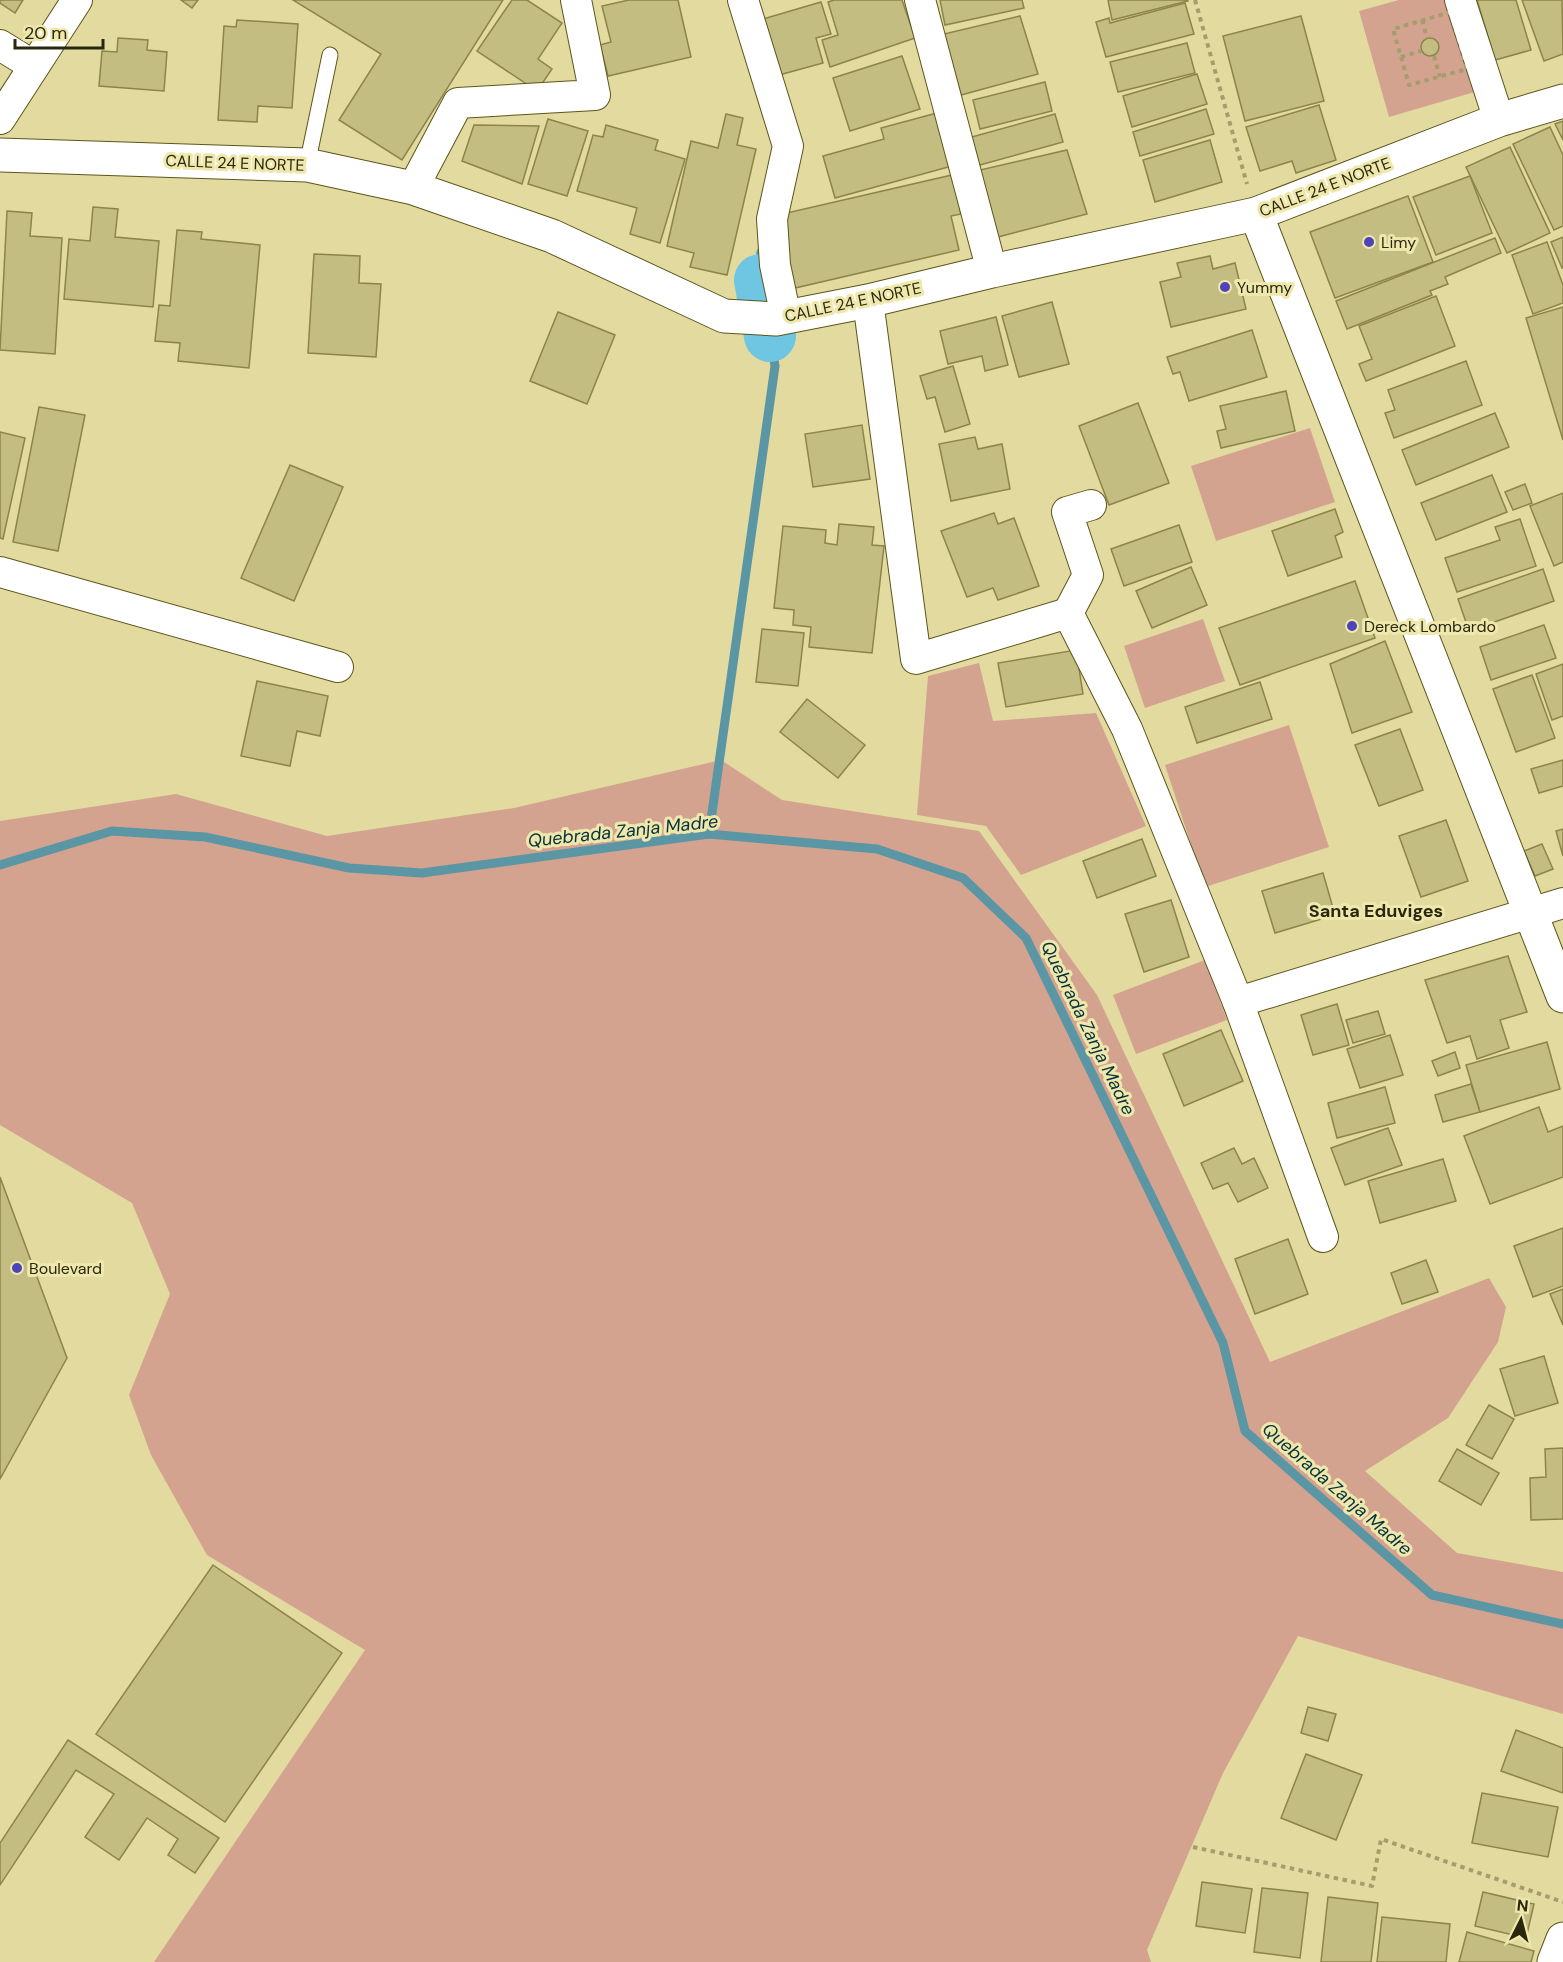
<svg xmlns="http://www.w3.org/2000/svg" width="1563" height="1962" font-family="'DM Sans',sans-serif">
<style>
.green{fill:#d4a390}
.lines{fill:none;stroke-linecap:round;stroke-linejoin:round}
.stream{stroke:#5a96a3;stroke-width:9}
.river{stroke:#6ec6e3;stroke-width:52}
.building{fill:#c4bd82;stroke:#8c844b;stroke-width:1.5}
.lane-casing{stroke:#5d551b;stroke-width:17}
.street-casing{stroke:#5d551b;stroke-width:32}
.secondary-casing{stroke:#5d551b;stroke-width:35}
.path{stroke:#a49e6e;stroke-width:4;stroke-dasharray:4.5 4.5;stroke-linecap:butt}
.lane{stroke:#fff;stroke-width:15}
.street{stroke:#fff;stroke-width:30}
.secondary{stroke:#fff;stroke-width:33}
.poi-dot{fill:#4f43ba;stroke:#efe8ac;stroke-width:2}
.labels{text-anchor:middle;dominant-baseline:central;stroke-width:6;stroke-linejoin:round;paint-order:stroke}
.street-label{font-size:16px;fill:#2a270f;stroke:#efe8ac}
.poi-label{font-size:16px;fill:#2a270f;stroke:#efe8ac;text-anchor:start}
.water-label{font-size:18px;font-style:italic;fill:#06313d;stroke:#efe8ac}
.neighbourhood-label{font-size:18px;font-weight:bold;fill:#2a270f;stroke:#efe8ac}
</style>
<rect width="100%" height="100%" fill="#e2da9f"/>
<g class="green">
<path d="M1399,0h53l26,91 -89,26 -30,-106z"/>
<path d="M1310,428l25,74 -119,39 -25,-75z"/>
<path d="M1203,619l22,62 -80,27 -21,-62z"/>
<path d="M979,663l14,58 103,-8 50,113 -125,49 -35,-49 -69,-11 11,-139z"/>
<path d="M1289,725l40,122 -124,40 -40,-122z"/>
<path d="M721,760l61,40 197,31 118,164 173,367 219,-84 17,29 -8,35 -50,76 -83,53 92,82 106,19v142l-265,-78 -75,137 -76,177 4,12h-997l211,-312 -158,-95 -56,-100 -22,-60 41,-101 -38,-91 -132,-78v-304l176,-27 151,42 187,-28z"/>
<path d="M1205,960l22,60 -91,34 -23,-59z"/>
</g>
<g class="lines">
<g class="stream">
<path d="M760,280l-1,-10 2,-18"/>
<path d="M709,834l66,-468 -5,-30"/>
<path d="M0,865l112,-34 93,6 144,31 73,5 287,-39 168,15 86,29 63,60 197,405 22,88 187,164 131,29"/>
</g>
<path class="river" d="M760,280l10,56"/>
</g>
<g class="building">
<path d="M0,0h23l-8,13 -15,-10z"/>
<path d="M181,0h17l-6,8z"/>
<path d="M293,0h210l-101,160 -63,-40 42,-66z"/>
<path d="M512,0h15l35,23 -24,36 14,10 -15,22 -60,-40z"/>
<path d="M629,0h49l13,57 -83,19 -8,-31 11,-3 -9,-36z"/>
<path d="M834,0h68l13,38 -85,29 -8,-27 16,-5 -10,-33z"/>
<path d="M940,0h82l2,8 -79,17z"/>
<path d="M1108,0h80v1l-76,19z"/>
<path d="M1477,0h39l15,50 -36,10z"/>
<path d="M1522,0h40l1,54 -19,7z"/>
<path d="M821,2l10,32 -15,4 7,25 -44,12 -16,-56z"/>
<path d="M1185,3l9,31 -88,23 -10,-35 13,-4 1,5z"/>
<path d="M1020,16l18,58 -77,21 -17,-61z"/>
<path d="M1301,16l23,85 -79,20 -22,-85z"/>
<path d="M237,20l61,4 -6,84 -34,-2 -1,16 -39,-2 6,-94 12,1z"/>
<circle cx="1430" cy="47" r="9"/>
<path d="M118,38l30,2 -1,10 20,2 -3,39 -65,-5 3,-35 15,1z"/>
<path d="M1187,43l8,30 -77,19 -8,-30z"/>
<path d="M902,56l18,53 -70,22 -17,-53z"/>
<path d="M1197,74l10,30 -75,23 -9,-31z"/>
<path d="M1045,82l7,29 -72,18 -7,-29z"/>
<path d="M1319,105l17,55 -40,13 -4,-12 -32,10 -14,-44z"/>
<path d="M1206,109l8,25 -74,22 -7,-24z"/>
<path d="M937,113l15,53 -117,32 -12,-42 61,-17 -3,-11z"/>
<path d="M726,114l17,4 -6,27 19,4 -29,126 -37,-8 4,-14 -27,-7 24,-105 27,7z"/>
<path d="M1055,114l8,28 -87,24 -8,-28z"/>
<path d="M548,119l40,12 -21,65 -39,-12z"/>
<path d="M1563,121v19l-8,-16z"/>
<path d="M474,125l65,1 -17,58 -60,-23z"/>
<path d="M606,125l52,15 -3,10 30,9 -25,84 -30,-9 7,-26 -60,-17 16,-56 10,2z"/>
<path d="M1550,127l13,28v71l-9,4 -41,-86z"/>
<path d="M1210,140l12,42 -67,20 -12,-42z"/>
<path d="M1510,147l40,86 -43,20 -41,-86z"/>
<path d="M1067,150l20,64 -89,23 -18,-67z"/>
<path d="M952,175l9,39 -10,2 8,34 -164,38 -17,-73z"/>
<path d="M1470,176l22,57 -56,22 -23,-58z"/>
<path d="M1408,196l25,66 -98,36 -25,-66z"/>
<path d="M93,207l25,2 -3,28 44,4 -6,66 -89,-8 5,-60 21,2z"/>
<path d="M7,211l25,2 -2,23 32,2 -7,116 -55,-4z"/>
<path d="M177,230l25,2 -1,7 59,6 -11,123 -71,-7 2,-18 -25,-2 4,-36 11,1z"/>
<path d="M1563,237v31h-1l-11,-26z"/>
<path d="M1495,238l6,15 -56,24 3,7 -18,7 2,4 -85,34 -11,-28z"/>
<path d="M1547,242l16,43v18l-30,11 -21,-59z"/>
<path d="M314,254l46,2 -1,27 22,1 -5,73 -68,-4z"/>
<path d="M1210,256l3,13 22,-6 11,46 -75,18 -11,-45 21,-5 -4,-14z"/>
<path d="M1436,296l19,50 -89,35 -7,-17 13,-5 -13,-33z"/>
<path d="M1052,302l17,62 -50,13 -17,-61z"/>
<path d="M1563,307v133l-37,-122z"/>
<path d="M558,312l57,23 -28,69 -57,-23z"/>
<path d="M996,317l12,48 -23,6 -3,-15 -34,8 -8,-33z"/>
<path d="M1252,330l15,47 -78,24 -9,-29 -7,2 -6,-17z"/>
<path d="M1466,361l16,44 -88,33 -9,-25 10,-3 -7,-20z"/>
<path d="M953,366l17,58 -25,8 -10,-35 -8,2 -7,-23z"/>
<path d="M1286,391l9,40 -74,17 -4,-17 9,-2 -6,-23z"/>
<path d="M1138,403l31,80 -60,22 -30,-79z"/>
<path d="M39,407l46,8 -27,136 -45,-9z"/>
<path d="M1495,413l14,34 -93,38 -14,-35z"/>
<path d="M862,425l8,54 -57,8 -8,-53z"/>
<path d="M0,432l25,6 -22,101 -3,-1z"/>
<path d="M975,437l3,12 24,-5 8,45 -59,12 -12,-57z"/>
<path d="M290,465l53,22 -49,114 -53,-23z"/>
<path d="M1492,475l15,37 -71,28 -15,-37z"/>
<path d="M1525,484l7,19 -19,7 -8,-18z"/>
<path d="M1563,493v69l-9,4 -24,-60z"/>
<path d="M1335,509l8,23 -8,4 7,21 -54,19 -16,-45z"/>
<path d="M994,513l4,11 16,-6 25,68 -41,14 -5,-12 -26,9 -26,-66z"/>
<path d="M1520,519l16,47 -79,26 -12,-34 55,-18 -5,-13z"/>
<path d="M839,524l35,3 -2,18 12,1 -12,107 -63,-6 2,-20 -18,-2 1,-15 -20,-2 9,-82 43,4 -1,13 12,2z"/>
<path d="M1179,525l13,37 -68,24 -13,-37z"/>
<path d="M1191,567l16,38 -55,23 -16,-37z"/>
<path d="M1543,569l11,32 -85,30 -11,-32z"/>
<path d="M1355,581l20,57 -135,47 -21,-57z"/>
<path d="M1544,625l12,33 -65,22 -11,-33z"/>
<path d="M762,629l42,4 -6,53 -42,-4z"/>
<path d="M1385,641l27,71 -60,21 -22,-69z"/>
<path d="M1076,650l7,44 -77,13 -8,-44z"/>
<path d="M1563,664v52l-11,4 -16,-46z"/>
<path d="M1532,675l23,63 -39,14 -23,-63z"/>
<path d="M257,681l71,15 -8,40 -23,-5 -7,35 -49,-10z"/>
<path d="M1260,682l12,37 -75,24 -12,-36z"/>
<path d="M807,699l58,46 -27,33 -58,-46z"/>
<path d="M1400,729l23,61 -44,16 -24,-61z"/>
<path d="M1563,760v26l-24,7 -8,-24z"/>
<path d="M1446,820l22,61 -47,16 -22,-61z"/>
<path d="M1563,829v27l-7,-25z"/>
<path d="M1142,839l14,37 -59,22 -14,-37z"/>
<path d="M1542,844l11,25 -18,7 -11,-25z"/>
<path d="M1323,873l12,42 -60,18 -13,-42z"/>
<path d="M1171,900l18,57 -45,15 -19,-58z"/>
<path d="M1508,956l19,56 -27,8 9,28 -32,11 -7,-23 -23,7 -22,-63z"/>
<path d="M1337,1004l12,41 -36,10 -12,-40z"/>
<path d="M1378,1011l7,23 -32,9 -7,-23z"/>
<path d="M1221,1030l22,51 -59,25 -21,-52z"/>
<path d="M1390,1035l13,40 -43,13 -13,-39z"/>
<path d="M1547,1042l13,47 -80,23 -14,-47z"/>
<path d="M1455,1052l5,16 -22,8 -6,-15z"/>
<path d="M1471,1084l9,28 -37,10 -8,-27z"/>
<path d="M1385,1087l10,36 -58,15 -9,-35z"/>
<path d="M1539,1107l9,25 15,-6v51l-73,27 -26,-68z"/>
<path d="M1388,1128l14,37 -57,20 -14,-37z"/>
<path d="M1234,1148l8,16 12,-6 14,30 -30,14 -10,-19 -15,6 -12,-26z"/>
<path d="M1443,1159l13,42 -76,22 -12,-42z"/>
<path d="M0,1177l67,181 -67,121z"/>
<path d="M1563,1228v58l-30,11 -19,-51z"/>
<path d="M1288,1239l20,55 -53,20 -20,-55z"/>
<path d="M1426,1260l12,32 -36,12 -11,-31z"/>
<path d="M1563,1289v36l-13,-31z"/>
<path d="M1544,1356l14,47 -43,13 -15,-47z"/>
<path d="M1489,1405l25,14 -22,40 -26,-14z"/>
<path d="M1563,1448v71l-32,1 -1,-42 16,-1 -1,-28z"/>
<path d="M1457,1449l42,24 -18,32 -42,-24z"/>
<path d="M213,1565l129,88 -117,169 -129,-88z"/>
<path d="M1308,1707l28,7 -8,27 -27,-8z"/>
<path d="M1516,1730l47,18v45l-62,-22z"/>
<path d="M68,1740l151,98 -24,35 -27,-18 10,-16 -31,-21 -28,42 -34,-23 29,-43 -38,-24 -76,115v-42z"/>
<path d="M1306,1754l56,21 -26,65 -55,-22z"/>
<path d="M1482,1793l76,14 -10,50 -76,-14z"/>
<path d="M1202,1882l50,7 -7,44 -49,-7z"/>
<path d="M1262,1888l46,5 -8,65 -46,-6z"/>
<path d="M1483,1892l51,12 -8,34 -51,-12z"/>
<path d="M1328,1897l50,6 -7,59h-50z"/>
<path d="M1382,1917l68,7 -4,38h-69z"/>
<path d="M1467,1932l67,19 -3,11h-72z"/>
</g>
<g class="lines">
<g class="lane-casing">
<path id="lane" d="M307,165l23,-110"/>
</g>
<g class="street-casing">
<g id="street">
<path d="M743,0l45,146 -16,73 3,46 11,52"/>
<path d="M920,0l72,271"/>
<path d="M1460,0l39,120"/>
<path d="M0,45l34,21"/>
<path d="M0,119l77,-119"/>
<path d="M413,188l45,-85 137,-8 -19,-95"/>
<path d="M868,301l48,358 152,-46 59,116 111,273 85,235"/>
<path d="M0,572l338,95"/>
<path d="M1068,613l20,-38 -21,-63 24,-7"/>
<path d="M1238,1002l325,-99"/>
</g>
</g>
<g class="secondary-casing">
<g id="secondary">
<path d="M0,155l307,10 106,23 139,48 172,80 52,3 92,-18 124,-30 264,-57 243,-94 64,-19"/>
<path d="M1256,214l307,782"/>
<path d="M1554,1962l9,-23"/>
</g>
</g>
<g class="path">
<path d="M1195,0l52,184"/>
<path d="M1451,12l16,57 -58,16 -16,-56z"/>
<path d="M1422,20l5,18"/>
<path d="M1434,56l6,21"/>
<path d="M1401,57l20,-6"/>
<path d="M1193,1847l179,39 9,-47 182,63"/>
</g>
<use href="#lane" class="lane"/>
<use href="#street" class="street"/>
<use href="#secondary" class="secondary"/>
</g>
<g class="poi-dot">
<circle cx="1369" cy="242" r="6"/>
<circle cx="1225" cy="287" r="6"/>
<circle cx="1352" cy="626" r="6"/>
<circle cx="17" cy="1268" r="6"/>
</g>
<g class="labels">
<g class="street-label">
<text transform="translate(235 163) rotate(2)">CALLE 24 E NORTE</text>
<text transform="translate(1325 187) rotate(-21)">CALLE 24 E NORTE</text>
<text transform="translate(853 302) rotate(-12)">CALLE 24 E NORTE</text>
</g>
<g class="poi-label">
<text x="1381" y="242">Limy</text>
<text x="1237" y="287">Yummy</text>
<text x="1364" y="626">Dereck Lombardo</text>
<text x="29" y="1268">Boulevard</text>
</g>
<g class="water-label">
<text transform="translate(623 831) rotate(-6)">Quebrada Zanja Madre</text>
<text transform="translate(1088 1028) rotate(64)">Quebrada Zanja Madre</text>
<text transform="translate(1337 1489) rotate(41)">Quebrada Zanja Madre</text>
</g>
<g class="neighbourhood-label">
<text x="1376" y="911">Santa Eduviges</text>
</g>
</g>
<g transform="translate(1521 1920) rotate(6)" stroke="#efe8ac" stroke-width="4.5" paint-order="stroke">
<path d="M0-4.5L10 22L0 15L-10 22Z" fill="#2a270f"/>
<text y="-9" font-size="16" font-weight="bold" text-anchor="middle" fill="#2a270f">N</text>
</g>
<path d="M15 39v9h88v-9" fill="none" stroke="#2a270f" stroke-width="3"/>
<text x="24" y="39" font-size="18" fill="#2a270f" stroke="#efe8ac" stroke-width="4.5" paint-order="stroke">20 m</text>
</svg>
